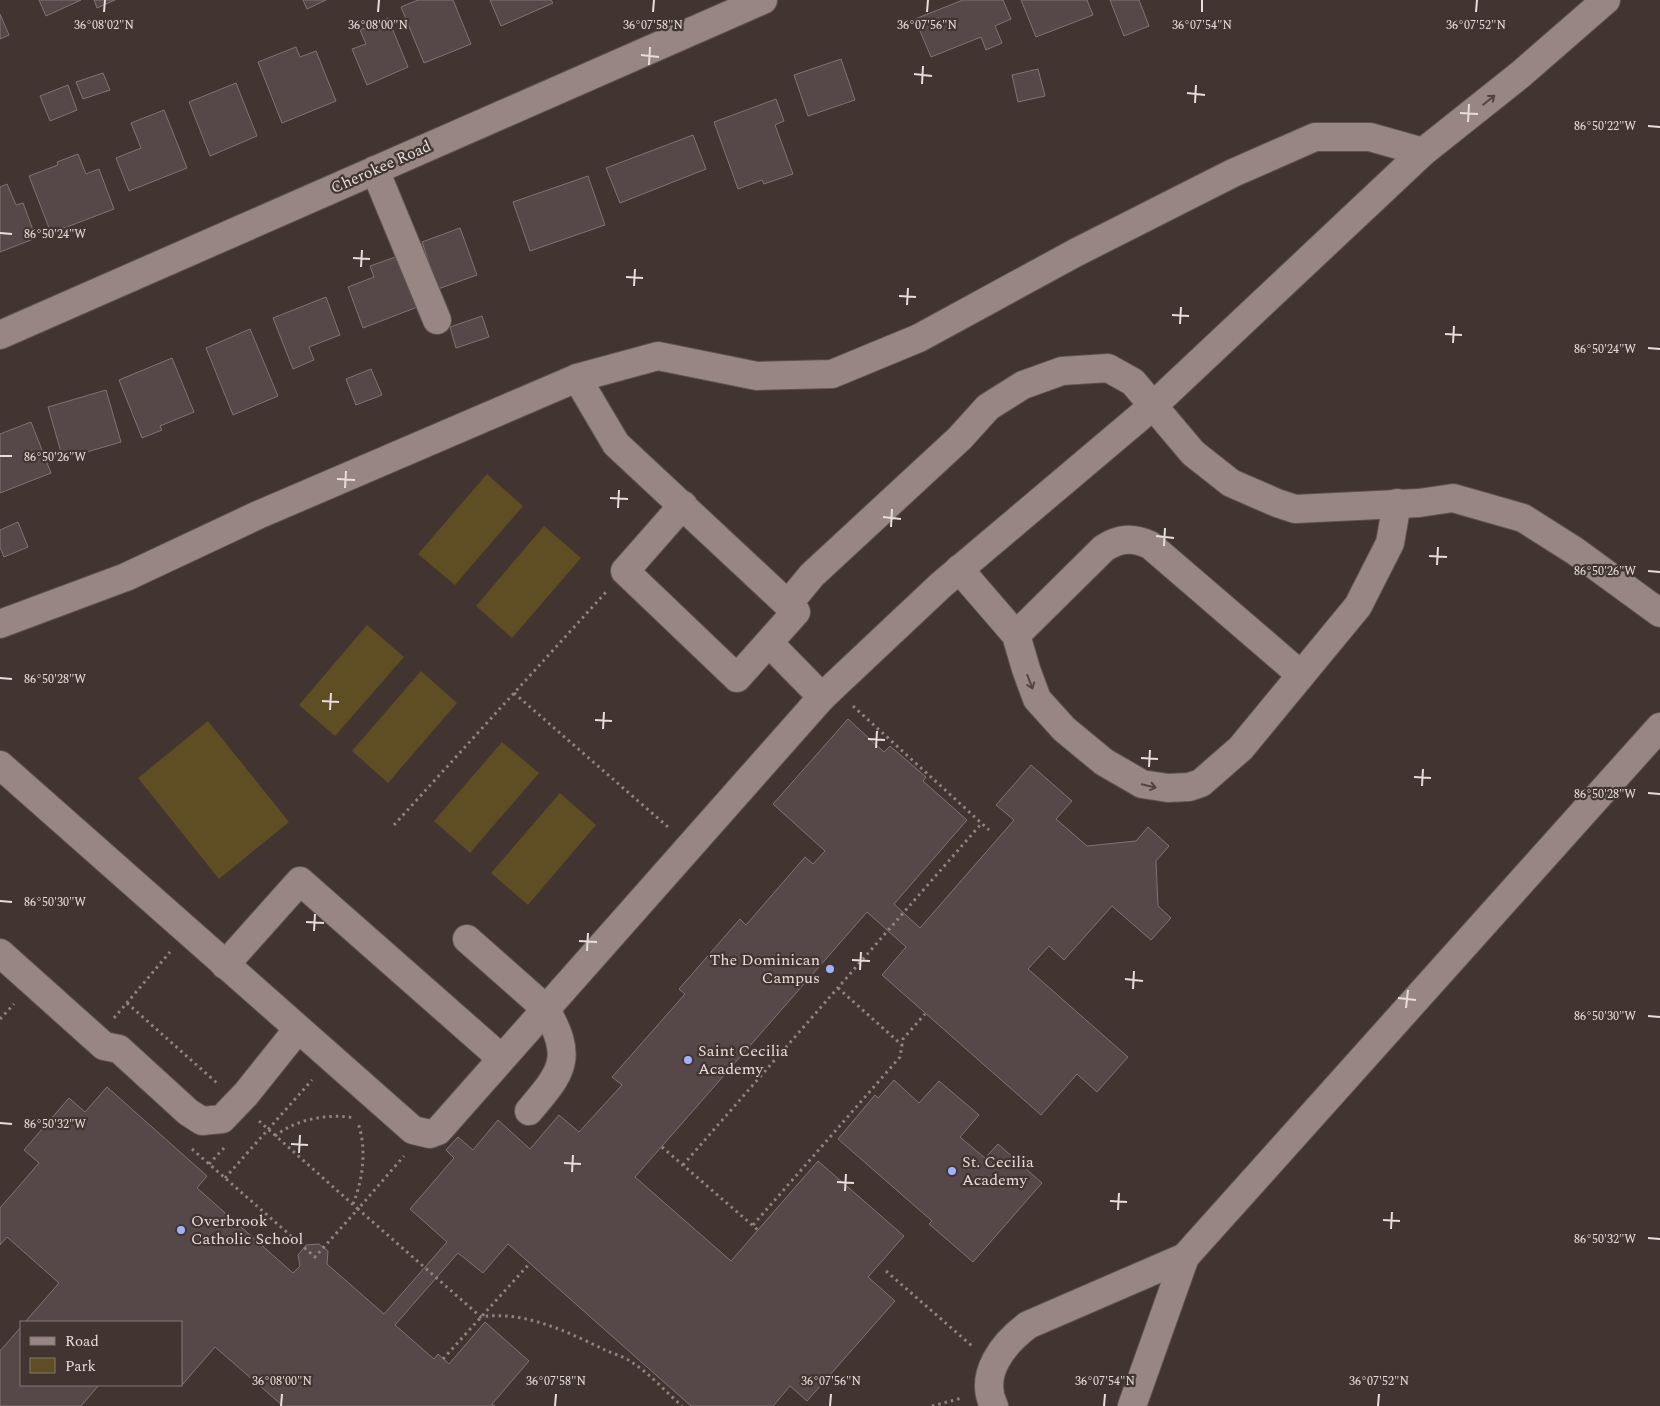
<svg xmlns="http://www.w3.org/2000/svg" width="1660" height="1406" font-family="Spectral,serif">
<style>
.green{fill:#5f4d23}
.building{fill:#564748;stroke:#837274}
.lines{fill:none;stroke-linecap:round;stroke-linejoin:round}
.minor-casing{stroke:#5d524f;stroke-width:30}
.path{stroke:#8f8380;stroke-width:3;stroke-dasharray:2.5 4;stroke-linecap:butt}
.minor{stroke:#978681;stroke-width:28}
.oneway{stroke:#534440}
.ticks{fill:none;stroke:#e7dedb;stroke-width:2}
.poi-dot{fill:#9fb3fd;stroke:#423430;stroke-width:2}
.labels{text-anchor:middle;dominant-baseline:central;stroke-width:4.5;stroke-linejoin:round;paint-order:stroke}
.street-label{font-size:16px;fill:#e7dedb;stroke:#423430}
.poi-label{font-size:16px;fill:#e7dedb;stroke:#423430;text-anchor:start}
.ticks-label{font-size:12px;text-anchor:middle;fill:#e7dedb;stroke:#423430;stroke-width:4.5;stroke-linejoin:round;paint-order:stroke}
</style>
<rect width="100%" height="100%" fill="#423430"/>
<g class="green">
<path d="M487,474l36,32 -68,79 -37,-31z"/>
<path d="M544,526l37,32 -69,80 -36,-32z"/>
<path d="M367,625l37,32 -69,79 -36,-31z"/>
<path d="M421,671l36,32 -69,80 -36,-32z"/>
<path d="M208,721l81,101 -70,57 -81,-101z"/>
<path d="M502,742l37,31 -69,80 -36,-32z"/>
<path d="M560,793l36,32 -68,80 -37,-32z"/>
</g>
<g class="building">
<path d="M39,0h42l-35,16z"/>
<path d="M94,0h21l-18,8z"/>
<path d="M303,0h23l-19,9z"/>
<path d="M418,0h35l18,44 -47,19 -23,-56z"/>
<path d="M490,0h61l2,3 -52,23z"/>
<path d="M963,0h40l8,19 -16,7 7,17 -16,7 -5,-13 -50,20 -16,-38z"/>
<path d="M1021,0h66l6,15 -57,22z"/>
<path d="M1110,0h29l10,26 -25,10z"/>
<path d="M0,14l9,21 -9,4z"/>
<path d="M388,18l20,49 -41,18 -15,-36 14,-5 -6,-14z"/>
<path d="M296,47l4,10 16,-6 20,50 -54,22 -24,-61z"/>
<path d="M841,59l14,41 -47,16 -14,-41z"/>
<path d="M1038,69l7,27 -27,6 -6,-27z"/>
<path d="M103,73l7,17 -27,9 -7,-17z"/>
<path d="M236,83l21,53 -47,20 -21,-54z"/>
<path d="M68,85l9,25 -27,11 -10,-25z"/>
<path d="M776,99l8,22 -9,4 18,49 -29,10 -2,-4 -24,9 -24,-67z"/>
<path d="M164,110l23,58 -58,23 -13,-33 25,-10 -10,-25z"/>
<path d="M693,135l13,34 -86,34 -14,-35z"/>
<path d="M78,154l8,20 13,-5 15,40 -63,24 -22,-57 29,-11 -1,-3z"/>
<path d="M588,176l17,49 -75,26 -17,-49z"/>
<path d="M7,184l9,21 7,-2 13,35 -36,14v-65z"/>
<path d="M460,228l17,47 -39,14 -16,-47z"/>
<path d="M401,255l19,51 -57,22 -15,-41 26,-10 -4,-11z"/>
<path d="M326,297l14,38 -31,12 5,13 -21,9 -20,-51z"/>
<path d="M482,316l7,21 -33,11 -6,-21z"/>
<path d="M250,329l28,67 -45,19 -27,-67z"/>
<path d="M172,358l22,54 -34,14 2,4 -20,8 -23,-58z"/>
<path d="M371,369l11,26 -26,10 -10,-26z"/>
<path d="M106,390l15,52 -58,17 -15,-52z"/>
<path d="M31,422l20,51 -51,20v-59z"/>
<path d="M18,522l10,25 -24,10 -4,-10v-17z"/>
<path d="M848,719l36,33 6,-6 36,31 -3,4 44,39 -73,84 26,24 94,-108 -18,-15 35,-40 41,36 -16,18 31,27 49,-5 12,-14 21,19 -13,15 2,45 13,12 -20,22 -39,-34 -48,54 -15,-14 -21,23 100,88 -31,35 -20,-18 -36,41 -159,-140 24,-28 -39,-35 -232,265 96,84 87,-100 86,75 -36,41 27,24 -88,100 -17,-15 -17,20h-82l-183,-162 -25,29 -25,-20 -63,72 39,34 4,-5 11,10 36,-42 44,39 -37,43 3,2h-212l-68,-59 -33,38 -1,-63h-156l34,-39 -52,-46 -7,8v-37l39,-45 -15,-13 45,-52 16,14 22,-25 100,89 -10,12 96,85 7,-7 -2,-11 8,-10 13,-1 9,7 -1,13 57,50 63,-72 -37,-33 44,-51 -8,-8 12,-13 15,13 25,-30 32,29 29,-34 20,17 43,-47 -10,-8 73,-83 -6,-5 61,-70 6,6 59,-68 8,7 12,-13 -52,-47z"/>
<path d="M894,1080l25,23 20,-22 40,34 -19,22 25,21 13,-14 44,39 -69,79 -44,-38 3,-3 -94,-82 37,-44 3,3z"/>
<path d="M21,1327v58h78l-18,21h-81v-55z"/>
</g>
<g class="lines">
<g class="minor-casing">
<g id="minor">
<path d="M375,170l62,150"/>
<path d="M0,335l763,-335"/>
<path d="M577,378l39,66 180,168 -59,66 -112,-107 58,-66"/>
<path d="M959,569l57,66 10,34 11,30 27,30 40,33 38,22 26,4 21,-1 12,-4 40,-35 117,-142 32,-63 7,-40"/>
<path d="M788,604l24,-29 148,-137 28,-31 35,-22 39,-14 46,-3 25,14 60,71 38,30 46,20 18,6 124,-6 34,-5 70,20 52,33 85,62"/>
<path d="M0,624l126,-47 132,-62 319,-137 81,-22 99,20 75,-2 87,-36 156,-85 158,-80 82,-36h55l53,15"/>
<path d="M1016,635l88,-87c16,-10 29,-11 46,-3l151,130"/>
<path d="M769,643l53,54"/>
<path d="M0,765l413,365 17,4 8,-3 384,-434 119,-112 213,-180 269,-253 98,-78 85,-74"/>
<path d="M467,939l78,69c29,50 18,63 -16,103"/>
<path d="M0,953l104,93 15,3 69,63 14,9 20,-2 24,-25 52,-65"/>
<path d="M225,965l75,-84 201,177"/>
<path d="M994,1406c-16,-32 10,-63 34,-81l157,-68"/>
<path d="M1132,1406l53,-149 475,-530"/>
</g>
</g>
<g class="path">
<path d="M514,693l154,134"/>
<path d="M853,706l136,124"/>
<path d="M394,825l212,-233"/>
<path d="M838,988l64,57"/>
<path d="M127,1003l91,81"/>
<path d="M114,1018l56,-66"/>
<path d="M0,1019l14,-15"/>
<path d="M259,1121l99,88 46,-53"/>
<path d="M275,1136c21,-17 54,-23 80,-18"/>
<path d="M662,1147l96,83"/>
<path d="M192,1149l123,108 43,-48 123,108c42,-7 87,15 124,33 9,4 20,7 28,13 17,11 33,29 49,43"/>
<path d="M209,1164l15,-16"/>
<path d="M683,1165l298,-341"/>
<path d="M225,1178l87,-98"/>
<path d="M353,1204c10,-24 14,-56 5,-81"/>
<path d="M753,1225l147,-168 3,-18 22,-25"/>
<path d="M886,1271l86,75"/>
<path d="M443,1359l87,-96"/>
<path d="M932,1406l30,-8"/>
</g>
<use href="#minor" class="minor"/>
</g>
<defs><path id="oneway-shaft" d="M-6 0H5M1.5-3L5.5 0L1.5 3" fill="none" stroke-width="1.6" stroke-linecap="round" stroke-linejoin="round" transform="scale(1.25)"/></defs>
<g class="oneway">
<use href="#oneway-shaft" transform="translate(1489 100) rotate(-39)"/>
<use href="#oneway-shaft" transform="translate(1030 682) rotate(69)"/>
<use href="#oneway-shaft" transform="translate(1149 786) rotate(13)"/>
</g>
<path class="ticks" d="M104,12l1,-12M378,12l1,-12M653,12l1,-12M927,12l1,-12M1202,12v-12M1476,12l1,-12M641,55l18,2M649,65l1,-18M914,74l18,2M922,84l1,-18M1187,93l18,2M1195,103l1,-18M1460,113l18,1M1468,122l1,-18M1648,126l12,1M0,233l12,1M353,258l17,1M361,267l1,-17M626,277l17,1M634,286l1,-17M899,296l17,1M907,305l1,-17M1172,315l17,1M1180,324l1,-17M1445,334l17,1M1453,343l1,-17M1648,348l12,1M0,456h12M337,479l18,1M345,488l1,-17M610,498l18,1M618,508l1,-18M883,517l18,2M891,527l1,-18M1156,536l18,2M1164,546l1,-18M1429,556l18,1M1437,565l1,-18M1648,571l12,1M0,678l12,1M322,701l17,1M330,710l1,-17M595,720l17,1M603,729l1,-17M868,739l17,1M876,748l1,-17M1141,758l17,1M1149,767l1,-17M1414,777l17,1M1422,786l1,-17M1648,793l12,1M0,901l12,1M306,922l18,1M314,931l1,-17M579,941l18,1M587,951l1,-18M852,960l18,1M860,970l1,-18M1125,979l18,2M1133,989l1,-18M1398,998l18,2M1406,1008l2,-18M1648,1016l12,1M0,1123l12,1M291,1144l17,1M299,1153l1,-18M564,1163l17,1M572,1172l1,-17M837,1182l17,1M845,1191l1,-17M1110,1201l17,1M1118,1210l1,-17M1383,1220l17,1M1391,1229l1,-17M1648,1238l12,1M281,1406l1,-12M555,1406l1,-12M830,1406l1,-12M1104,1406l1,-12M1378,1406l1,-12"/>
<g class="poi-dot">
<circle cx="830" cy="969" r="5"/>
<circle cx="688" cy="1060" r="5"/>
<circle cx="952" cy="1171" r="5"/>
<circle cx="181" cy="1230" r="5"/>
</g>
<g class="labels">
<g class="street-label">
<text transform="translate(381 167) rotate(-24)">Cherokee Road</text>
</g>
<g class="poi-label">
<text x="820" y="960" text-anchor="end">The Dominican<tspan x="820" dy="18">Campus</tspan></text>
<text x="698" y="1051">Saint Cecilia<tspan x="698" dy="18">Academy</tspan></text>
<text x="962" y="1162">St. Cecilia<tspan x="962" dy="18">Academy</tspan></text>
<text x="191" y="1221">Overbrook<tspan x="191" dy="18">Catholic School</tspan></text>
</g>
</g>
<g class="ticks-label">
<text x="927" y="29">36°07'56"N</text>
<text x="1202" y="29">36°07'54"N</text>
<text x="1476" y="29">36°07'52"N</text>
<text x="104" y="29">36°08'02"N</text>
<text x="378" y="29">36°08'00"N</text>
<text x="653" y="29">36°07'58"N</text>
<text x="1605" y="130">86°50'22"W</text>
<text x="55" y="238">86°50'24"W</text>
<text x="1605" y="353">86°50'24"W</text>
<text x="55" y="461">86°50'26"W</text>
<text x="1605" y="575">86°50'26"W</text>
<text x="55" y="683">86°50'28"W</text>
<text x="1605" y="798">86°50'28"W</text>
<text x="55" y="906">86°50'30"W</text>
<text x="1605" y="1020">86°50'30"W</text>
<text x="55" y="1128">86°50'32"W</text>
<text x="1605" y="1243">86°50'32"W</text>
<text x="282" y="1385">36°08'00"N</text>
<text x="556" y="1385">36°07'58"N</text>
<text x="831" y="1385">36°07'56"N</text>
<text x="1105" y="1385">36°07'54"N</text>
<text x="1379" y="1385">36°07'52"N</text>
</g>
<rect x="20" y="1321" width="162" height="65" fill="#423430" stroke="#847874"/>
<rect x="30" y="1337" width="25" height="8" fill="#978681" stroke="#847874"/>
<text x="65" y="1346" font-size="15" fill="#e7dedb">Road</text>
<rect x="30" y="1358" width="25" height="15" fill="#5f4d23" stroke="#847874"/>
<text x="65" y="1371" font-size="15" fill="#e7dedb">Park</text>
</svg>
